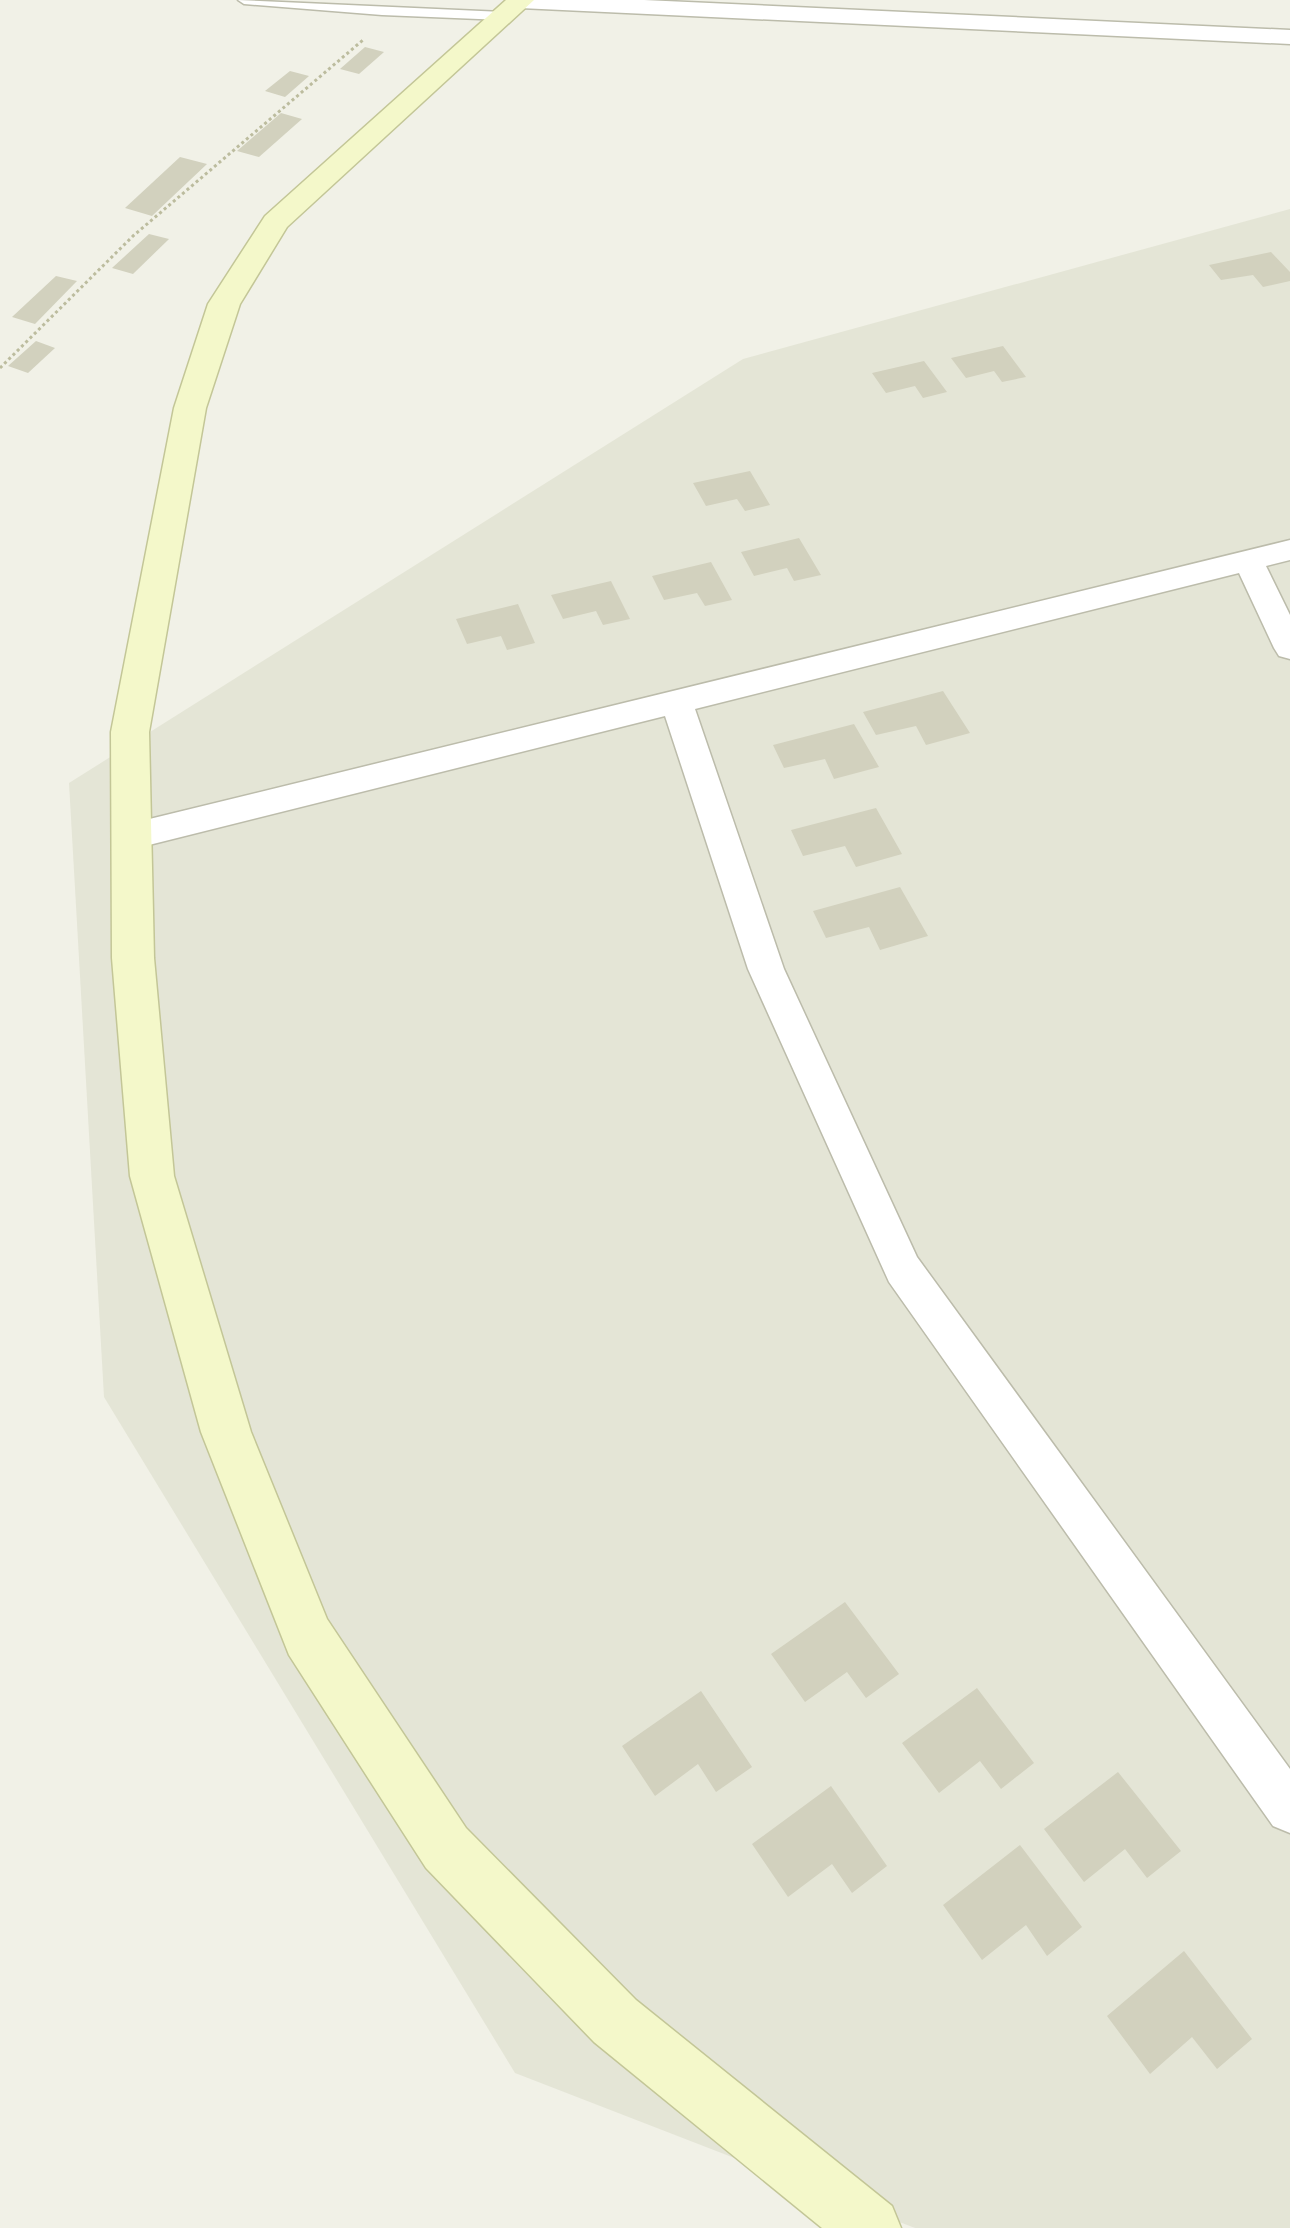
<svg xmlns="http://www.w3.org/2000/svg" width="1290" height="2228" font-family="'Open Sans',sans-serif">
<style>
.residential{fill:#e4e5d6}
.building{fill:#d2d1be}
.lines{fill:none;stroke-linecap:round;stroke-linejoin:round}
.lane-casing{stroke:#bcbcab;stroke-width:3}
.street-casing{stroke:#bcbcab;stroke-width:3}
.secondary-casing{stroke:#c3c697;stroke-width:3}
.path{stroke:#bcbc9e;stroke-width:3;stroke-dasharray:3 3;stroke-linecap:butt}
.lane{fill:#fff;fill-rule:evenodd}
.street{fill:#fff;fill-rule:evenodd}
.secondary{fill:#f4f8ca;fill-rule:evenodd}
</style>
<rect width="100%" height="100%" fill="#f1f1e7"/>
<path class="residential" d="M1290,209v2019h-375l-400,-155 -411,-676 -35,-614 674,-424z"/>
<g class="building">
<path d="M365,47l19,5 -25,22 -19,-5z"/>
<path d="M290,71l19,5 -24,21 -20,-6z"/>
<path d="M281,113l21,6 -43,38 -22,-6z"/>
<path d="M180,157l27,7 -55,52 -27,-8z"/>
<path d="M149,234l20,5 -36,35 -21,-6z"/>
<path d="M1271,252l19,20v9l-27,6 -10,-12 -32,5 -12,-15z"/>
<path d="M56,276l21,5 -42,43 -23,-7z"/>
<path d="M36,341l19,7 -27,25 -20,-7z"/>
<path d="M1003,346l23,31 -24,5 -8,-11 -28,7 -15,-20z"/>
<path d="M924,361l23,31 -24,6 -8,-12 -29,7 -14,-20z"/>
<path d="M750,471l20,34 -25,6 -8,-12 -31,7 -13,-23z"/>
<path d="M799,538l22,37 -27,6 -7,-13 -33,8 -13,-24z"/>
<path d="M711,562l21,38 -27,6 -8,-13 -33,7 -12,-24z"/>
<path d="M611,581l19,38 -27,6 -7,-14 -33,8 -12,-24z"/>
<path d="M518,604l17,39 -28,7 -6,-14 -34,8 -11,-25z"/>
<path d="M943,691l27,42 -44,12 -10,-19 -40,9 -13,-23z"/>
<path d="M854,724l25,43 -45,12 -9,-20 -41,9 -11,-23z"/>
<path d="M876,808l26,46 -46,13 -11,-21 -42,10 -12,-26z"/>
<path d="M900,887l28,49 -48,14 -11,-23 -43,11 -13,-27z"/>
<path d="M845,1602l54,72 -33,24 -19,-26 -42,30 -34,-48z"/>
<path d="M977,1688l57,75 -33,26 -21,-28 -41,32 -37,-50z"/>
<path d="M701,1691l51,76 -36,25 -18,-28 -43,32 -33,-50z"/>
<path d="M1118,1772l63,79 -34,27 -22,-29 -41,33 -40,-53z"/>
<path d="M831,1786l56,80 -35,27 -20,-29 -44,33 -36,-53z"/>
<path d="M1020,1845l62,82 -35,29 -21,-31 -44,35 -39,-55z"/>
<path d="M1184,1951l68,88 -35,30 -25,-32 -42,37 -43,-58z"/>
</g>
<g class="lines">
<g class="lane-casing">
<path id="lane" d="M238,0l265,12 6,4 -6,4 -121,-5 -138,-11z"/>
</g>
<g class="street-casing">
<g id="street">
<path d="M509,0h135l646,30v14l-770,-36 -8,-2z"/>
<path d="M1290,540v20l-24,6 24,49v44l-11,-3 -5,-8 -35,-75 -544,136 89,260 133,288 373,512v64l-17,-7 -384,-544 -141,-313 -83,-253 -536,134 -12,-4 -5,-9 5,-9 12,-4z"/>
</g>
</g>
<g class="secondary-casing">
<path id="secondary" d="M506,0h28l-247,227 -47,77 -34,104 -57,324 5,226 20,218 77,256 76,187 139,209 170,172 256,206 9,22h-79l-228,-186 -168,-174 -137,-213 -88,-223 -71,-256 -18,-218 -1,-226 63,-324 34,-104 57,-88z"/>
</g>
<path class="path" d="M0,368l133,-132 230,-196"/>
<use href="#lane" class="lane"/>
<use href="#street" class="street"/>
<use href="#secondary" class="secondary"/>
</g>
</svg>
